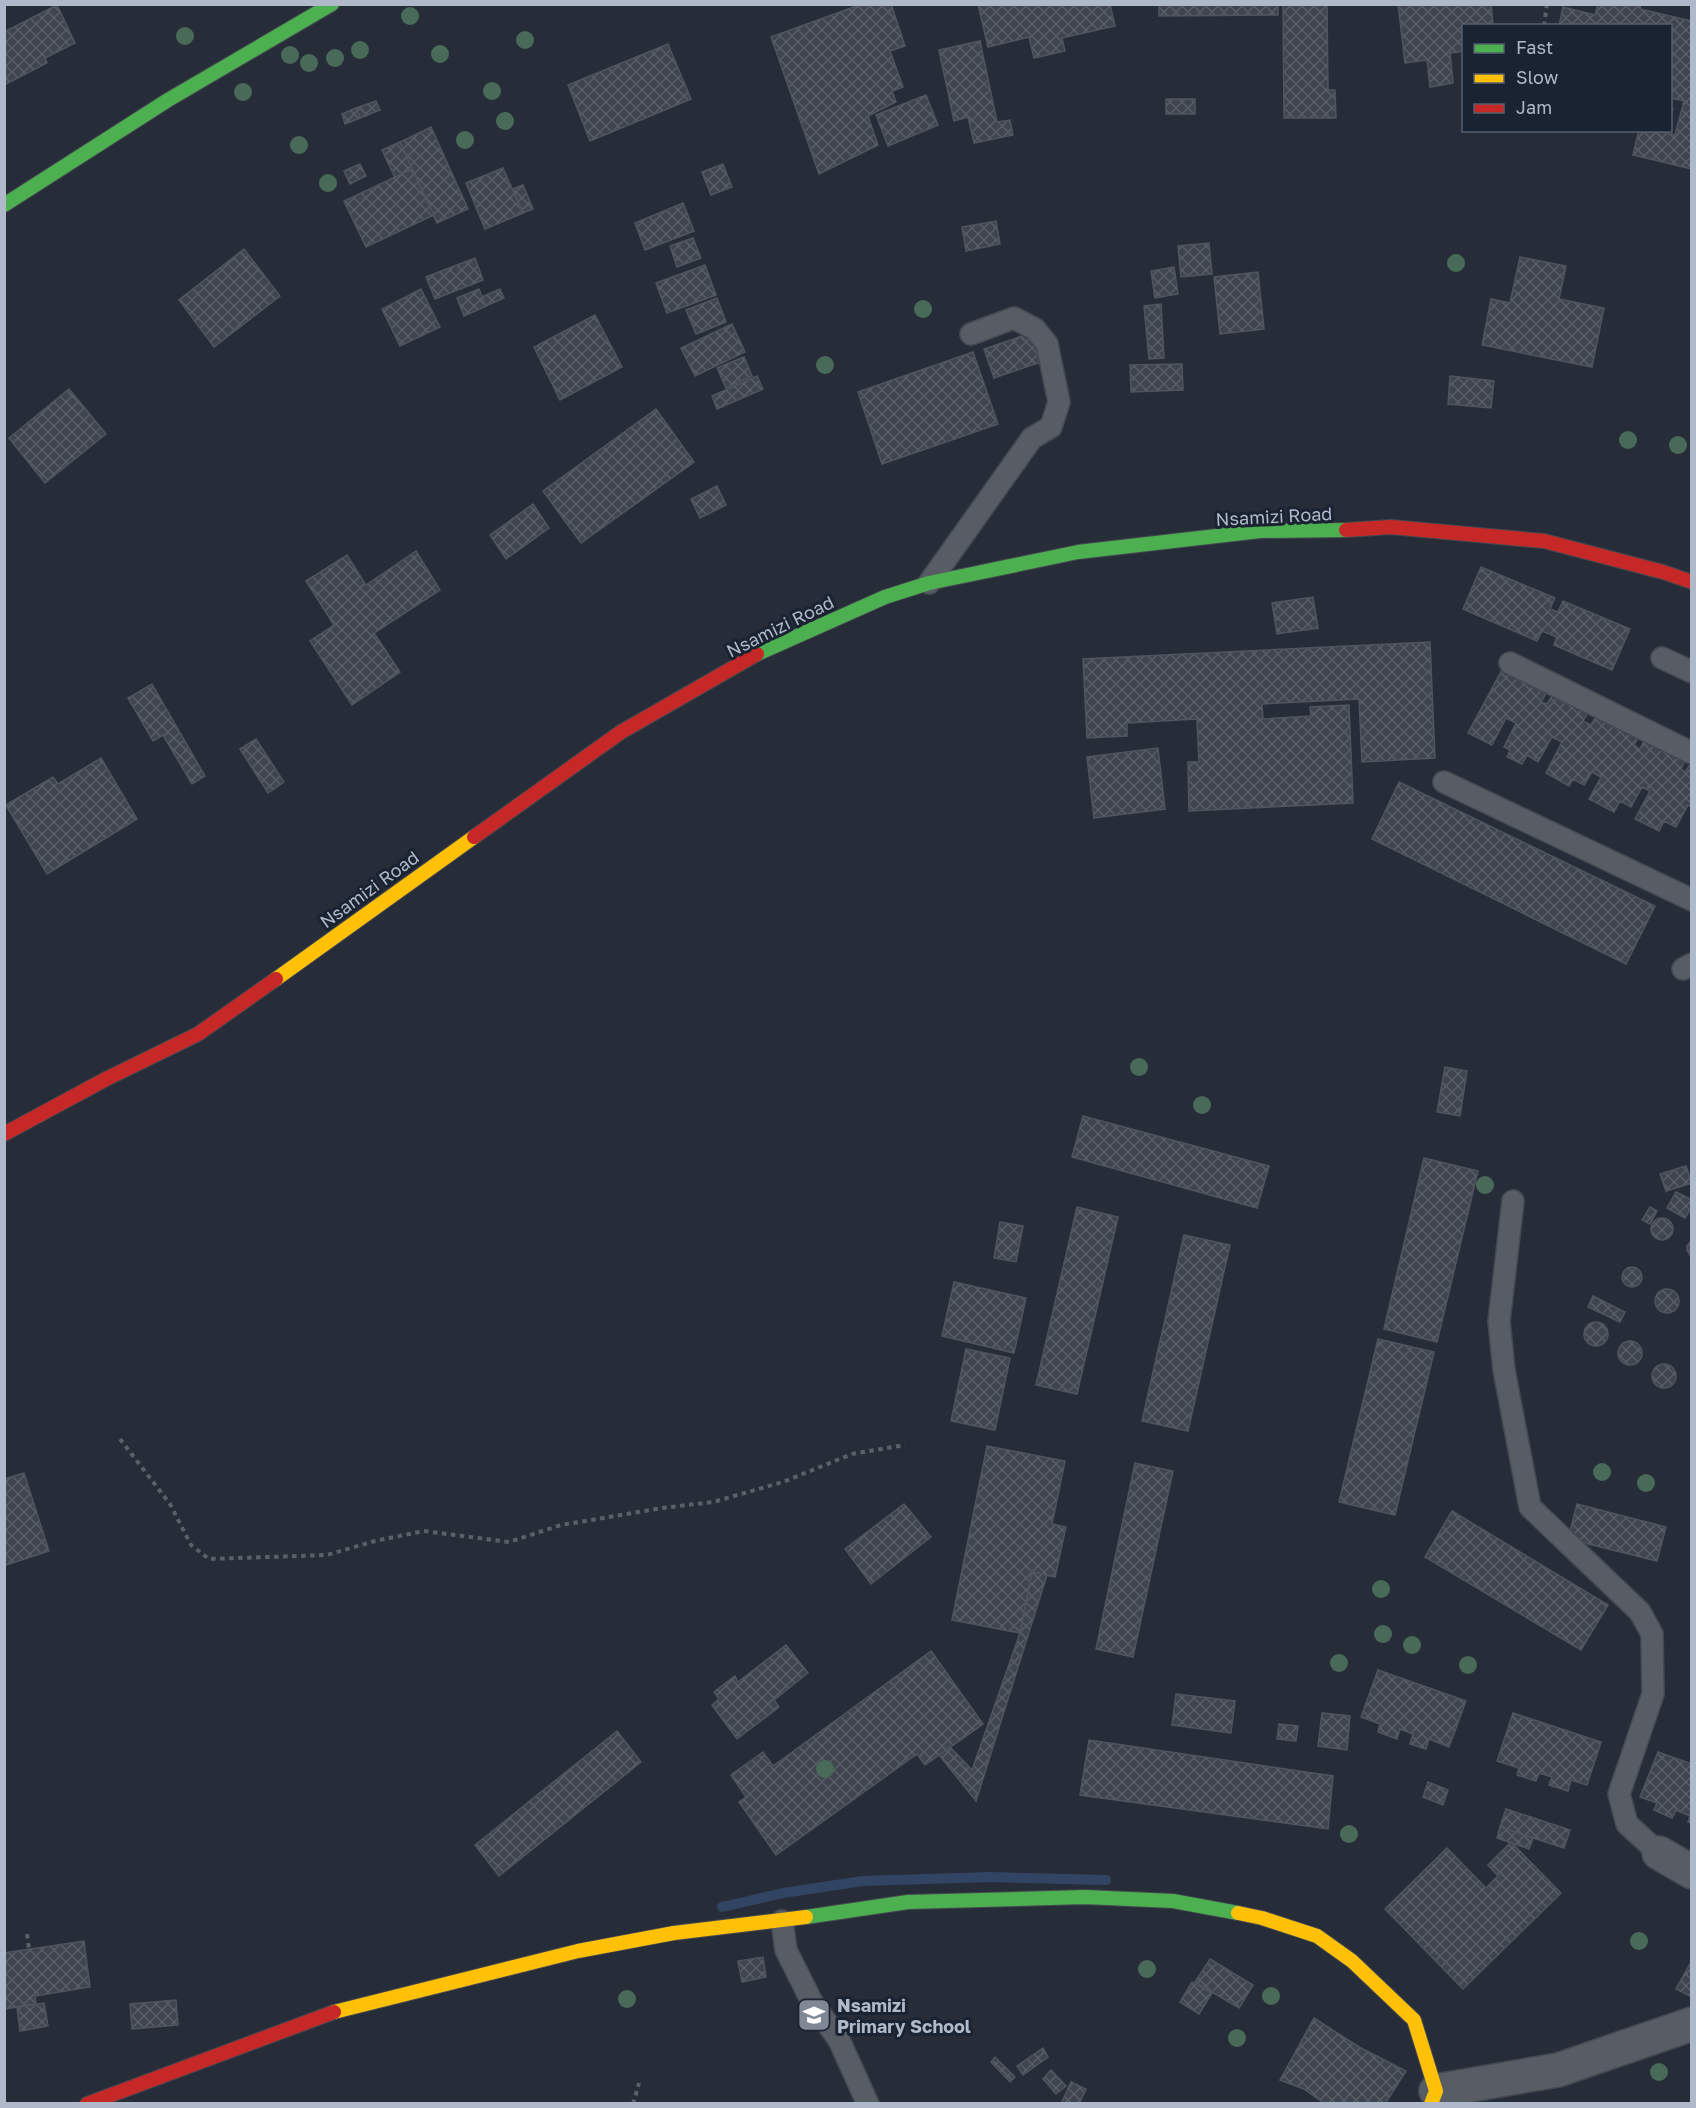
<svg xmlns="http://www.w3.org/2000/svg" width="1696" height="2108" font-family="'Golos Text',sans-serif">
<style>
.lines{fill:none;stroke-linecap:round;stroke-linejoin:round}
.stream{stroke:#324463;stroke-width:10}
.building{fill:url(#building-cross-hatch);stroke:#4f555f;stroke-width:1.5}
.lane-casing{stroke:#444850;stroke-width:24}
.street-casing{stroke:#444850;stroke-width:36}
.fast-casing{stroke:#444850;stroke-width:16}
.slow-casing{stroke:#444850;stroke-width:16}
.jam-casing{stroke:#444850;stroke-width:16}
.path{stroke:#5a6068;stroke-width:4;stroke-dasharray:4.5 4.5;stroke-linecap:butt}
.lane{stroke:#585c65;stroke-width:21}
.street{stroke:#585c65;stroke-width:33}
.fast{stroke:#4caf50;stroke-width:14}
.slow{stroke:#ffc107;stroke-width:14}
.jam{stroke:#c62828;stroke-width:14}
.tree{fill:#496a59}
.labels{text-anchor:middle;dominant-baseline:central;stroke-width:6;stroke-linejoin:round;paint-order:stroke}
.street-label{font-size:18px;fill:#b0b9c9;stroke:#1a2332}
.poi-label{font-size:18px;font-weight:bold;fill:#b0b9c9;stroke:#1a2332;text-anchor:start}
</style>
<defs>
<pattern id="building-cross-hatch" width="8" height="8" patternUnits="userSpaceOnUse" patternTransform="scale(1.5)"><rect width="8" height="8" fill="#3f444e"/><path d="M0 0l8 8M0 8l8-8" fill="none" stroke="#585d66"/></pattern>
</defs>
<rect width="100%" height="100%" fill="#272d38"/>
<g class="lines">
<path class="stream" d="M722,1907l61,-14 80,-12 127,-4 116,3"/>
</g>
<g class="building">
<path d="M862,4h29l14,42 -15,5 13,36 -11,4 4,11 -28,14 10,29 -59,29 -48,-137z"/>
<path d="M978,4h132l5,22 -53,12 3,13 -31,7 -5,-21 -41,10z"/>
<path d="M1159,4h119v11l-119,1z"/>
<path d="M1283,4h44l1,86h7l1,28h-52z"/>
<path d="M1398,4h93l2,22h-29v25l-14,2 3,30 -23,4 -3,-27 -22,3z"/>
<path d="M1598,4h43l-1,5 52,12v148l-59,-14 6,-25h18l18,5 9,-34 -14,-3v-72h-111l4,-19 32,8z"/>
<path d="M57,5l18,38 -30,15 2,5 -43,22v-53z"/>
<path d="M980,41l17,81 13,-2 3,15 -39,8 -6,-26 -14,4 -15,-71z"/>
<path d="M668,44l23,55 -101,42 -22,-56z"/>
<path d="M926,95l12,30 -50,21 -12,-31z"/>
<rect x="1166" y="99" width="29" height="15"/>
<path d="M376,101l4,9 -20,8 -4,-10z"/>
<path d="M356,108l4,10 -15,6 -3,-10z"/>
<path d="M431,127l37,82 -31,14 -37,-81z"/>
<path d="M400,142l12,27 -17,9 -13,-28z"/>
<path d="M360,164l6,12 -16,8 -6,-13z"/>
<path d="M723,164l9,23 -21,8 -9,-23z"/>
<path d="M503,168l20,45 -38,16 -19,-46z"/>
<path d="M412,169l22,46 -68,32 -22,-46z"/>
<path d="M523,185l10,24 -10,4 -10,-24z"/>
<path d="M683,203l11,28 -49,19 -10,-27z"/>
<path d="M996,221l4,23 -34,7 -4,-24z"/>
<path d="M693,238l8,20 -24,9 -7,-21z"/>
<path d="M1209,243l3,31 -31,3 -3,-31z"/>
<path d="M244,249l36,47 -66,51 -35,-47z"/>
<path d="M1520,257l46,9 -7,33 45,9 -12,59 -110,-22 9,-46 19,4z"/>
<path d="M475,258l8,22 -48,19 -9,-22z"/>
<path d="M705,265l11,30 -49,18 -11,-30z"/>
<path d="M1174,267l4,27 -23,4 -4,-27z"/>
<path d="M1258,272l6,57 -44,5 -6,-57z"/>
<path d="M421,289l19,38 -40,19 -18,-37z"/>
<path d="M479,289l7,17 -22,10 -7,-18z"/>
<path d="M500,289l4,9 -18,8 -4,-9z"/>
<path d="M717,298l9,24 -30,12 -10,-24z"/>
<path d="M1161,304l3,54 -15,1 -5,-53z"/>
<path d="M595,315l27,52 -62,33 -26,-53z"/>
<path d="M732,324l13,28 -50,24 -14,-28z"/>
<path d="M1031,333l10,29 -47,16 -10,-29z"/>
<path d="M973,352l25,72 -116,40 -24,-72z"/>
<path d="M744,357l8,19 -26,12 -9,-20z"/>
<path d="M1182,364l1,26 -52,2 -1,-27z"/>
<path d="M757,376l6,13 -46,20 -5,-13z"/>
<path d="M1450,376l44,5 -3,27 -43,-4z"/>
<path d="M69,389l37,45 -61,49 -36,-45z"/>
<path d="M656,409l38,53 -113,81 -38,-52z"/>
<path d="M717,486l9,19 -26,13 -9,-19z"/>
<path d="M533,504l16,24 -43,31 -16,-24z"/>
<path d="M416,551l24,39 -66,43 26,39 -48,33 -42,-64 24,-16 -28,-44 41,-26 19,30z"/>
<path d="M1481,567l74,31 -5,11 8,3 5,-11 67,28 -18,41 -58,-25 3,-8 -15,-6 -5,10 -74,-32z"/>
<path d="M1313,597l5,31 -41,6 -5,-31z"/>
<path d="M1430,642l5,116 -73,4 -3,-63 -97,5 1,15 48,-3 -1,-9 39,-2 4,98 -164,8 -1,-49h11l-2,-43 -70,4v13l-40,2 -4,-79z"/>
<path d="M1503,668l44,24 -6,10 6,2 6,-10 35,18 -5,9 8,4 5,-9 42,22 -4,7 6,4 5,-10 40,21 -4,9 4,3 7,-10v45l-4,-2 -12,22 -12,-6 -5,10 -24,-12 15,-28 -8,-4 -11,20 -11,-6 -6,11 -25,-13 12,-22 -9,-5 -8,13 -11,-6 -4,7 -23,-13 16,-31 -10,-5 -14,25 -11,-7 -5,9 -15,-7 3,-7 -6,-3 12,-24 -10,-5 -14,27 -24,-12z"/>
<path d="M152,684l53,92 -13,8 -29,-49 -10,6 -25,-43z"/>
<path d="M256,739l28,43 -16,11 -28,-44z"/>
<path d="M1158,748l7,61 -71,9 -7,-61z"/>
<path d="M101,758l36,61 -90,55 -41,-69 47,-28 5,7z"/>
<path d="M1399,782l256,124 -29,58 -254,-125z"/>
<path d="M1445,1067l22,4 -7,45 -23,-4z"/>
<path d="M1083,1116l186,50 -12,42 -185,-51z"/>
<path d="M1424,1158l54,13 -41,171 -53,-13z"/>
<path d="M1686,1166l6,17 -26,8 -6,-17z"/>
<path d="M1676,1192l16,8v7l-7,11 -18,-10z"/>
<path d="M1077,1207l41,10 -41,177 -41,-9z"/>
<path d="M1650,1207l7,4 -7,13 -8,-4z"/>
<circle cx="1662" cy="1229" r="11"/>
<path d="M1000,1222l23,4 -7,36 -22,-4z"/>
<path d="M1184,1235l46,10 -42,186 -46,-10z"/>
<path d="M1692,1240v19l-5,-9v-4z"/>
<circle cx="1632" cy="1277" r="10"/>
<path d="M954,1282l72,16 -12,55 -72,-17z"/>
<circle cx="1667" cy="1301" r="12"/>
<path d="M1593,1296l32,16 -5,10 -32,-15z"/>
<circle cx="1596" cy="1334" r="12"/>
<path d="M1378,1339l56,13 -39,163 -56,-13z"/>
<circle cx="1630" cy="1353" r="12"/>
<path d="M966,1349l44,9 -15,72 -44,-9z"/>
<circle cx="1664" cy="1376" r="12"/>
<path d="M987,1446l78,15 -13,63 14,3 -11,50 -23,-5 -12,61 -68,-13z"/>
<path d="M1135,1463l38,8 -40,186 -37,-8z"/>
<path d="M24,1473l25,78 -43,14 -2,-6v-80z"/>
<path d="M904,1504l27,33 -60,47 -26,-35z"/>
<path d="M1577,1504l89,23 -9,34 -89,-22z"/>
<path d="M1452,1511l156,94 -27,45 -156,-93z"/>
<path d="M1032,1572l15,3 -71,226 -37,-46 11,-8 22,23 48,-137z"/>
<path d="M786,1645l22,28 -34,27 5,7 -42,32 -25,-34 7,-6 -5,-7 21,-16 3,6z"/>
<path d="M931,1651l52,73 -58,41 -8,-11 -141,101 -37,-53 7,-5 -15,-22 32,-23 10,14z"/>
<path d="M1378,1670l88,31 -17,46 -20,-8 -3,10 -16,-5 3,-10 -13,-5 -3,10 -19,-7 2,-8 -19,-7z"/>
<path d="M1176,1694l59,7 -4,32 -59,-8z"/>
<path d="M1322,1713l28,3 -3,34 -29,-4z"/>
<path d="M1513,1713l88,29 -14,43 -16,-5 -3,11 -19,-6 3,-8 -13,-4 -3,8 -19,-6 2,-7 -22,-7z"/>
<path d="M1279,1724l19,2 -2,15 -19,-2z"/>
<path d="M617,1731l24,31 -142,114 -24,-31z"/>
<path d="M1089,1740l244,36 -5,53 -248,-34z"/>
<path d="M1658,1752l34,12v59l-4,-1 2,-6 -14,-6 -4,8 -18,-8 3,-7 -17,-6z"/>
<path d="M1428,1782l20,8 -5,15 -20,-8z"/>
<path d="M1506,1809l64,21 -6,18 -64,-21z"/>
<path d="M1500,1827l33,11 -4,11 -32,-11z"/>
<path d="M1511,1842l50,51 -98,96 -78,-80 62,-61 39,40 12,-12 -10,-11z"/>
<path d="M84,1941l6,46 -55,9 1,8 -32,5v-56z"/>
<path d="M763,1957l3,20 -24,5 -4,-21z"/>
<path d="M1210,1959l43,26 -14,23 -44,-26z"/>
<path d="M1692,1960v37l-16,-8z"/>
<path d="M1192,1982l20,11 -13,21 -19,-12z"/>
<path d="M176,2000l2,25 -46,4 -2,-25z"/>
<path d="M44,2003l4,23 -28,5 -3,-24z"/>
<path d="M1314,2018l45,29 47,24 -21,33h-60l-21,-15 -24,-9z"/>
<path d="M1043,2048l5,9 -25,18 -6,-9z"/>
<path d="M995,2057l20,20 -5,5 -19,-20z"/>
<path d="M1051,2070l15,16 -10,8 -13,-15z"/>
<path d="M1071,2082l15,7 -7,15h-18z"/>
</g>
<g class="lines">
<g class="lane-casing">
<g id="lane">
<path d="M929,583l103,-145 19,-11 8,-25 -12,-58 -12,-15 -21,-11 -43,16"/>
<path d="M1662,658l30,14"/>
<path d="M1510,663l182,90"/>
<path d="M1444,782l248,118"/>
<path d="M1683,969l9,-5"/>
<path d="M1513,1201l-14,120 5,49 26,137 110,105 12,22 1,60 -34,100 8,30 32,29"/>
<path d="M782,1921l4,29 26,52 27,38 29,64"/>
</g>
</g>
<g class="street-casing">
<g id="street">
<path d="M1659,1853l33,19"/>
<path d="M1436,2091l122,-21 134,-46"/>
</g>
</g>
<g class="fast-casing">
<g id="fast">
<path d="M4,205l164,-105 164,-96"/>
<path d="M757,654l128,-57 44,-14 149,-31 182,-21 86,-1"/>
<path d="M806,1917l102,-15 177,-5 88,4 65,12"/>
</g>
</g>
<g class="slow-casing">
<g id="slow">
<path d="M276,979l198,-142"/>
<path d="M1238,1913l24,5 55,18 35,25 62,59 22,71 -5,13"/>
<path d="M334,2012l244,-61 96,-18 132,-16"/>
</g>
</g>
<g class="jam-casing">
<g id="jam">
<path d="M1346,530l45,-3 153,14 119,31 29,10"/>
<path d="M474,837l147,-105 136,-78"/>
<path d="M4,1134l102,-55 92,-45 78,-55"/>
<path d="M87,2104l247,-92"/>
</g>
</g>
<g class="path">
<path d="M1544,26l3,-22"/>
<path d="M1670,109l3,1"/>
<path d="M120,1439l50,65 21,41 18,14 118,-4 48,-14 49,-10 85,11 52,-17 101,-17 51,-6 70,-20 69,-28 53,-9"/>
<path d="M27,1934l2,15"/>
<path d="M633,2104l6,-21"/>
</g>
<use href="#lane" class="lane"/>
<use href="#street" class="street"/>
<use href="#fast" class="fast"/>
<use href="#slow" class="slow"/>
<use href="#jam" class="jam"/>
</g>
<g class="tree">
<circle cx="410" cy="16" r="9"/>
<circle cx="185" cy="36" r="9"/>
<circle cx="525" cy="40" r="9"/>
<circle cx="360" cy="50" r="9"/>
<circle cx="440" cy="54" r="9"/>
<circle cx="290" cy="55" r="9"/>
<circle cx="335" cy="58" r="9"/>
<circle cx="309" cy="63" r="9"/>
<circle cx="492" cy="91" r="9"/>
<circle cx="243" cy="92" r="9"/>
<circle cx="505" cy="121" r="9"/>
<circle cx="465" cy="140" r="9"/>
<circle cx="299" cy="145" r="9"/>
<circle cx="328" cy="183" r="9"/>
<circle cx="1456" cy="263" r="9"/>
<circle cx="923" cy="309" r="9"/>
<circle cx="825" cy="365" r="9"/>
<circle cx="1628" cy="440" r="9"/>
<circle cx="1678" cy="445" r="9"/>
<circle cx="1139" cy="1067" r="9"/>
<circle cx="1202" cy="1105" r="9"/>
<circle cx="1485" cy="1185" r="9"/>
<circle cx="1602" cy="1472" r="9"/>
<circle cx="1646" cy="1483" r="9"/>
<circle cx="1381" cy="1589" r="9"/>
<circle cx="1383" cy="1634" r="9"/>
<circle cx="1412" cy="1645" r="9"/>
<circle cx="1339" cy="1663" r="9"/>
<circle cx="1468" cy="1665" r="9"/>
<circle cx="825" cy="1769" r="9"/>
<circle cx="1349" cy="1834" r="9"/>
<circle cx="1639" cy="1941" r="9"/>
<circle cx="1147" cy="1969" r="9"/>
<circle cx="1271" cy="1996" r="9"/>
<circle cx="627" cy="1999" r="9"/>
<circle cx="1237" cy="2038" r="9"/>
<circle cx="1659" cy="2072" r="9"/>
</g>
<defs>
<g id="school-square" transform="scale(1.725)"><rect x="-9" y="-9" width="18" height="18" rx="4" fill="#808896" stroke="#1a2332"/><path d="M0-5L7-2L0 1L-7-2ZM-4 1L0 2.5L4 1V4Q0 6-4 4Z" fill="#fff"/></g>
</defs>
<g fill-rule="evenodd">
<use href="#school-square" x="814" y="2015"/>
</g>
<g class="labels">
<g class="street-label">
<text transform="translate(1274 516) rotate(-3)">Nsamizi Road</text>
<text transform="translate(780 626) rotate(-26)">Nsamizi Road</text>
<text transform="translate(369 889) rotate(-36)">Nsamizi Road</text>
</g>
<g class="poi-label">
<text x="837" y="2005">Nsamizi<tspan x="837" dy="21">Primary School</tspan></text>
</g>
</g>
<rect width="1696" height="2108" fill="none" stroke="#b0b9c9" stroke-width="12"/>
<rect x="1462" y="24" width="210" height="108" fill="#1a2332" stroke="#565f6e" stroke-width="1.5"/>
<rect x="1474" y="44" width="30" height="9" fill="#4caf50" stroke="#565f6e" stroke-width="1.5"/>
<text x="1516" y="54" font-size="18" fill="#b0b9c9">Fast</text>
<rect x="1474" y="74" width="30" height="9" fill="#ffc107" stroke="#565f6e" stroke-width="1.5"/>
<text x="1516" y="84" font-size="18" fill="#b0b9c9">Slow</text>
<rect x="1474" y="104" width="30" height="9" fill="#c62828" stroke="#565f6e" stroke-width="1.5"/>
<text x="1516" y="114" font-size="18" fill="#b0b9c9">Jam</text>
</svg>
